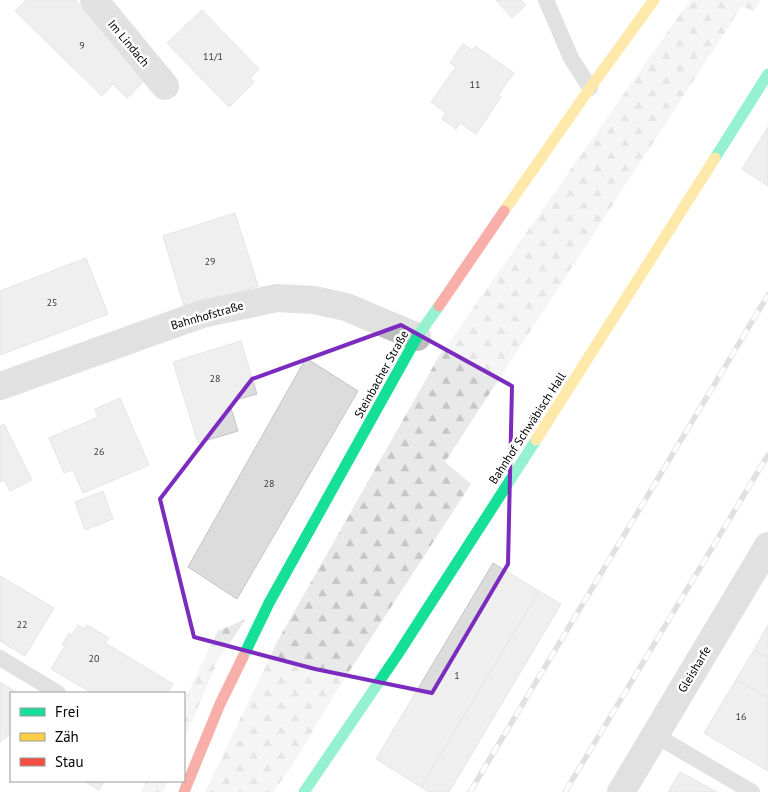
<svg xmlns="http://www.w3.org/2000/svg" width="768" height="792" font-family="'PT Sans',sans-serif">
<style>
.forest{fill:url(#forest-firs)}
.building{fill:#dcdcdc;stroke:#c4c4c4}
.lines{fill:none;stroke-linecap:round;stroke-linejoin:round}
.lane{stroke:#bdbdbd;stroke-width:16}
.street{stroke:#bdbdbd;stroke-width:28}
.fast{stroke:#16e098;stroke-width:11}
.slow{stroke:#ffcf43;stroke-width:11}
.jam{stroke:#f24e42;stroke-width:11}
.rail-casing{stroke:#bdbdbd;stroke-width:5.5}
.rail{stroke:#fff;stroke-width:4;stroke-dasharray:11;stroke-linecap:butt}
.marked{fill:none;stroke:#7b2cbf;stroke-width:4;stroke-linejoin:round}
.labels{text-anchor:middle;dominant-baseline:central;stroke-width:5;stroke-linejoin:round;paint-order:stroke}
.number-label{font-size:10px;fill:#373737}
.street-label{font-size:12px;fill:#000;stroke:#fff}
</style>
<defs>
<pattern id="forest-firs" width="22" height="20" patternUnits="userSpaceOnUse" patternTransform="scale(1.25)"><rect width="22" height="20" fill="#e9e9e9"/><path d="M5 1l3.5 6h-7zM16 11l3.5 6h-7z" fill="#c6c6c6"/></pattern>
</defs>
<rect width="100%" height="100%" fill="#fff"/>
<g class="forest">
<path d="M690,0h71l-7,12 -12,-6 -297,456 26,22 -137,211 -42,71 -19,26h-68l72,-150 161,-284z"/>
<path d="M246,619l-29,43 -33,79v-40l34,-70z"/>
<path d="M146,781h22l-5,11h-22z"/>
</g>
<g class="building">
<path d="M26,0h49l70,80 -18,18 -14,-14 -11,12 -87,-85z"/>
<path d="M496,0h25l5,5 -14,13z"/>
<path d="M202,10l57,59 -9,9 4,4 -25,25 -62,-64z"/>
<path d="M463,44l9,6 3,-4 39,27 -16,22 3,2 -25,37 -16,-11 -4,6 -14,-10 4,-6 -15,-11 25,-35 -6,-4z"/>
<path d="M768,127v59l-26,-17z"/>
<path d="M235,213l23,73 -73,23 -22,-73z"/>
<path d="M86,258l22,56 -108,41v-64z"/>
<path d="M241,341l16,53 -28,8 9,29 -40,12 -25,-81z"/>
<path d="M306,358l52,33 -121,208 -49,-32z"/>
<path d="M120,398l29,67 -66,28 -10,-23 -9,3 -15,-35 49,-21 -3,-8z"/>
<path d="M4,424l28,56 -22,11 -6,-11 -4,2v-56z"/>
<path d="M103,491l10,28 -28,11 -10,-28z"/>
<path d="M493,563l46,28 -118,196 -45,-28z"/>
<path d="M0,576l54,32 -29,48 -25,-15z"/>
<path d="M539,591l22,13 -112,188h-20l-8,-5z"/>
<path d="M78,625l6,4 3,-4 22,13 -4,5 68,41 -6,9h-75l-41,-24 14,-23 -3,-1 7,-12 3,2z"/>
<path d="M768,625v33l-14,-8z"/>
<path d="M754,650l14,8v40l-32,-18z"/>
<path d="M736,680l32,18v73l-64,-38z"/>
<path d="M0,682l18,11h-7v40l-11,9z"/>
<path d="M680,772l37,20h-49z"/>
<path d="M84,781h21l-6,9z"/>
</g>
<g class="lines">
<g class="lane">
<path d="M546,0l25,58 19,30"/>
<path d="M0,658l58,35"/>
<path d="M655,735l97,57"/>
</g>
<g class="street">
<path d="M94,0l71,86"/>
<path d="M0,386l202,-72 75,-16 37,2 32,7 71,30"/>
<path d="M621,792l147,-246"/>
</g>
<g class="fast">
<path d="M715,158l53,-84"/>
<path d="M243,657l26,-54 148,-266 22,-31"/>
<path d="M304,792l94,-138 138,-214"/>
</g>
<g class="slow">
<path d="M504,211l86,-123 64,-88"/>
<path d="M536,440l179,-282"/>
</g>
<g class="jam">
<path d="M439,306l65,-95"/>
<path d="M184,792l36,-88 23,-47"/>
</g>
<g class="rail-casing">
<g id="rail">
<path d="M470,792l298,-497"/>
<path d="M565,792l203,-337"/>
</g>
</g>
<use href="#rail" class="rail"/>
</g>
<path d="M0 0H768V792H0ZM401,325l111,61 -4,178 -76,129 -117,-24 -121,-32 -34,-138 92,-120z" fill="#fff" fill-opacity=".55" fill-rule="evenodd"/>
<path class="marked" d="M401,325l111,61 -4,178 -76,129 -117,-24 -121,-32 -34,-138 92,-120z"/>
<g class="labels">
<g class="number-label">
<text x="82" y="45">9</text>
<text x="213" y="56">11/1</text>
<text x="475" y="84">11</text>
<text x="210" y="261">29</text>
<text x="52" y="302">25</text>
<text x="215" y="378">28</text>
<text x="99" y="451">26</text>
<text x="269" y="483">28</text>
<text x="22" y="624">22</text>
<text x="94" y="658">20</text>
<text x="457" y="675">1</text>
<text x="741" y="716">16</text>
</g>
<g class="street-label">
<text transform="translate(129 43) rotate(50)">Im Lindach</text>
<text transform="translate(207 315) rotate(-16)">Bahnhofstraße</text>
<text transform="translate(381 374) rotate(-61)">Steinbacher Straße</text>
<text transform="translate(527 428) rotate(-57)">Bahnhof Schwäbisch Hall</text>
<text transform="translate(694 669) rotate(-59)">Gleisharfe</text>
</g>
</g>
<rect x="10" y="692" width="175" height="90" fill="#ffffff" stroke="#999999"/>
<rect x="20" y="708" width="25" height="8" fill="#16e098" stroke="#999999"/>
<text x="55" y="717" font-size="15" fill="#000000">Frei</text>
<rect x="20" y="733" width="25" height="8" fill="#ffcf43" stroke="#999999"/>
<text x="55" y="742" font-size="15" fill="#000000">Zäh</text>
<rect x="20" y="758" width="25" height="8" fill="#f24e42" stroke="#999999"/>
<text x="55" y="767" font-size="15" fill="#000000">Stau</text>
</svg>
